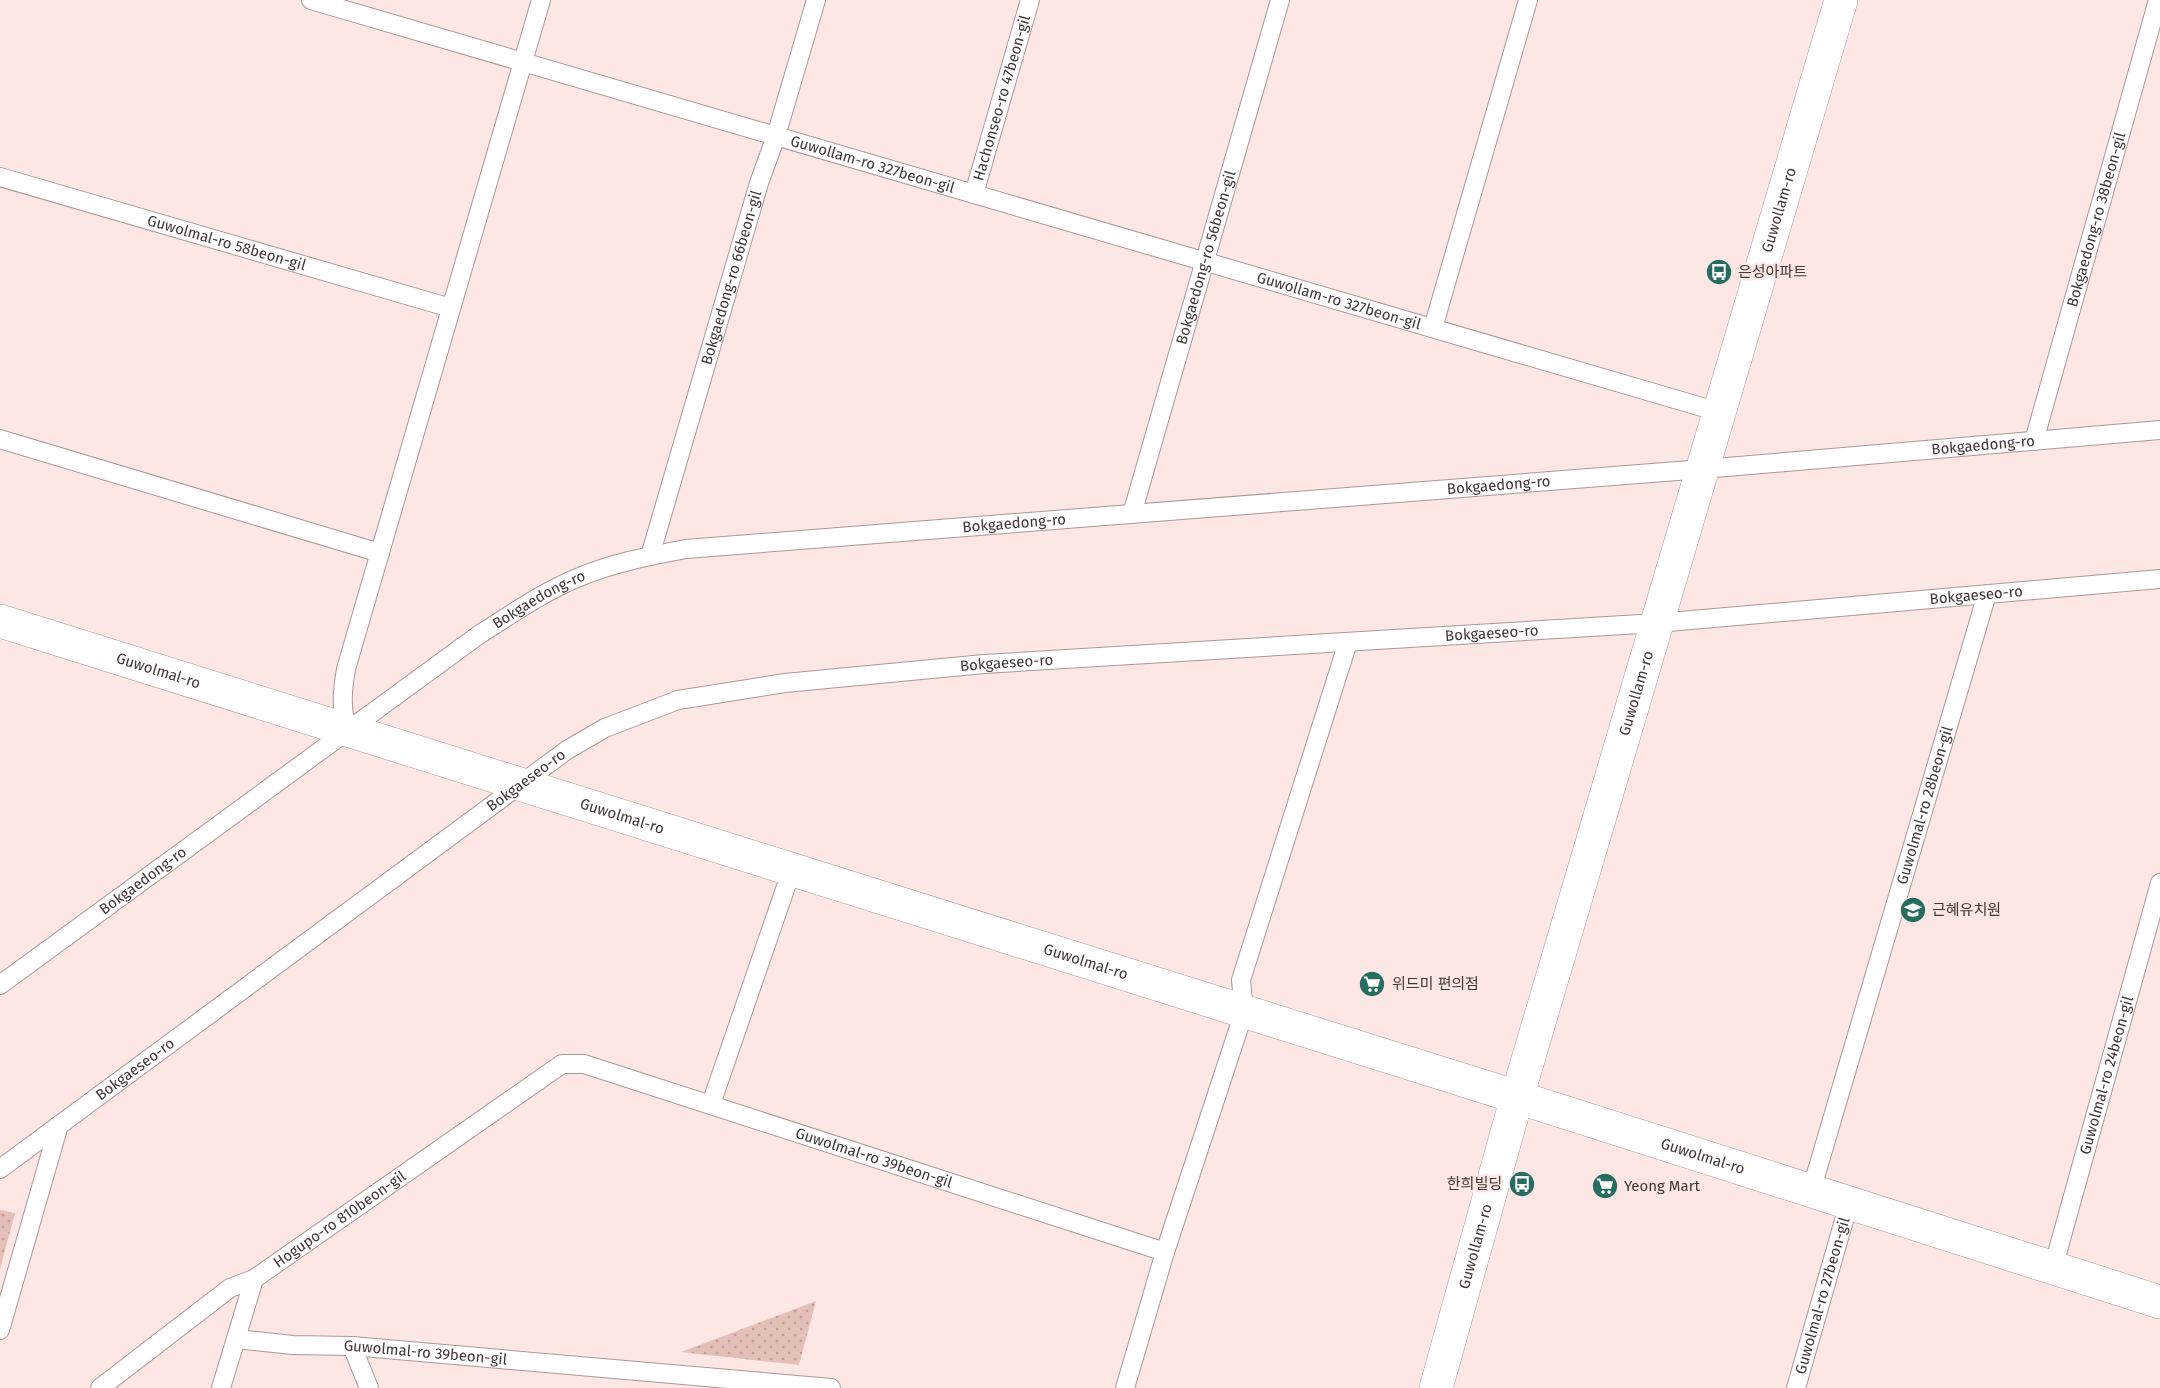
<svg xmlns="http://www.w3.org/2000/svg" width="2160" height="1388" font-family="'Fira Sans','Noto Sans KR',sans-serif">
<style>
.grass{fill:url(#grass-dots)}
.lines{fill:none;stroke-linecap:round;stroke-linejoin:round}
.service-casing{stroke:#ab9894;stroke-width:20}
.minor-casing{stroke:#ab9894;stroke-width:34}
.tertiary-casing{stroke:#ab9894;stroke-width:34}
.service{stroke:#fff;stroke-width:18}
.minor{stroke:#fff;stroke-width:33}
.tertiary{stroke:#fff;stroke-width:33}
.labels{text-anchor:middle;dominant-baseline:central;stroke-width:5;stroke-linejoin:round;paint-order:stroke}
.street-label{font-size:15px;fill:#403836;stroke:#fce7e4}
.poi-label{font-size:15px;fill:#403836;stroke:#fce7e4;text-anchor:start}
</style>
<defs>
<pattern id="grass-dots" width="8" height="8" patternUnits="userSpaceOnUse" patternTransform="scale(1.5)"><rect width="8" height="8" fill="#e4c0b9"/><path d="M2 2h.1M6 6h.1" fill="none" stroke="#ba9d97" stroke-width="1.8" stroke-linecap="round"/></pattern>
</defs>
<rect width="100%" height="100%" fill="#fce7e4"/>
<g class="grass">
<path d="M0,1210l15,3 -15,56z"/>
<path d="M816,1301l-17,64 -118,-13z"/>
</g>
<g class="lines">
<g class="service-casing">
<g id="service">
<path id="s1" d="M311,0l1408,412"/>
<path id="s2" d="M0,177l451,131"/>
<path id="s3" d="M974,194l56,-194"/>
<path d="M1433,328l95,-328"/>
<path d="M0,439l380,114"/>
<path id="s4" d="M2034,441l124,-441"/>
<path id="s5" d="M1132,514l148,-514"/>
<path id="s6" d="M650,556l109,-373 17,-47 40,-136"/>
<path d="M347,730c-6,-23 -5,-38 -1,-61l195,-669"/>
<path id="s7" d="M0,985l480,-351c32,-20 63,-42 97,-56 35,-15 72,-22 109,-29l1017,-80 457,-39"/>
<path d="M711,1104l81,-235"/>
<path id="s8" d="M0,1169l567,-419 38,-22 73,-28 107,-17 199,-19 673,-41 503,-44"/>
<path id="s9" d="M1811,1191l176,-597"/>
<path id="s10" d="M2053,1268l107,-385"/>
<path d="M0,1330l59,-205"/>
<path id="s11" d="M236,1339l57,6 59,1 479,42"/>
<path d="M352,1346l17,42"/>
<path id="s12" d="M100,1388l130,-100 24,-9 308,-215h22l581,188"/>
<path d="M221,1388l33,-109"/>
<path d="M1125,1388l40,-136 79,-240 -3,-32 107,-338"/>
<path id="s13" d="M1796,1388l53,-185"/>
</g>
</g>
<g class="minor-casing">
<g id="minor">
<path id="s14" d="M0,621l1517,476 643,205"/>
</g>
</g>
<g class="tertiary-casing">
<g id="tertiary">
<path id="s15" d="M1436,1388l81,-291 324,-1097"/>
</g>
</g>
<use href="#service" class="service"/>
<use href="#minor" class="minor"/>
<use href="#tertiary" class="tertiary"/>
</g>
<defs>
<g id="bus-disc" transform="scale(1.35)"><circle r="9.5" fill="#266c60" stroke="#fce7e4"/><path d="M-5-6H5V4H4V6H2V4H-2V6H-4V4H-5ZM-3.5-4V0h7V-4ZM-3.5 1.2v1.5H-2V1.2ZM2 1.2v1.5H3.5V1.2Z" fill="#fff"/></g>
<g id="school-disc" transform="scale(1.35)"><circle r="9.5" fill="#266c60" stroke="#fce7e4"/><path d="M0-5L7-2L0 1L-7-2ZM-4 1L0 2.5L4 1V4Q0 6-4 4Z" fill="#fff"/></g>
<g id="supermarket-disc" transform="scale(1.35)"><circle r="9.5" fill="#266c60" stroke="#fce7e4"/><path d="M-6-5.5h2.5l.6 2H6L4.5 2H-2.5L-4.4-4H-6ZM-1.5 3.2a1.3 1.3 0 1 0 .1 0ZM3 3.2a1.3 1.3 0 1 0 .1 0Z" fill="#fff"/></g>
</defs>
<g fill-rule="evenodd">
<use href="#bus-disc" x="1719" y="272"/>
<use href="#school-disc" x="1913" y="910"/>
<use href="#supermarket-disc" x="1372" y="984"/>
<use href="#bus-disc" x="1522" y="1184"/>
<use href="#supermarket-disc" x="1605" y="1186"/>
</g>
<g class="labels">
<g class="street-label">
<text stroke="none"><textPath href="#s3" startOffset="100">Hachonseo-ro 47beon-gil</textPath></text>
<text stroke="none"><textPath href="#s1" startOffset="585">Guwollam-ro 327beon-gil</textPath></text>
<text stroke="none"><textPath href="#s15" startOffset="1227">Guwollam-ro</textPath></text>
<text stroke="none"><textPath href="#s4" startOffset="230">Bokgaedong-ro 38beon-gil</textPath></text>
<text stroke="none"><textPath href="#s2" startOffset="236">Guwolmal-ro 58beon-gil</textPath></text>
<text stroke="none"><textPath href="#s5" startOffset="267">Bokgaedong-ro 56beon-gil</textPath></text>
<text stroke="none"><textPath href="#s6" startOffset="290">Bokgaedong-ro 66beon-gil</textPath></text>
<text stroke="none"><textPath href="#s1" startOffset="1071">Guwollam-ro 327beon-gil</textPath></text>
<text stroke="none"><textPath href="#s7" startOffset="2121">Bokgaedong-ro</textPath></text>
<text stroke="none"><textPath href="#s7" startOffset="1635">Bokgaedong-ro</textPath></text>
<text stroke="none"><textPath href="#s7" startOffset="1149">Bokgaedong-ro</textPath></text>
<text stroke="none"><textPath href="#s8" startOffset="2130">Bokgaeseo-ro</textPath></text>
<text stroke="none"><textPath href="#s7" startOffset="663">Bokgaedong-ro</textPath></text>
<text stroke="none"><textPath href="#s8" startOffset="1644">Bokgaeseo-ro</textPath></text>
<text stroke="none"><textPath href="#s8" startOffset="1158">Bokgaeseo-ro</textPath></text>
<text stroke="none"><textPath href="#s14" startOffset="166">Guwolmal-ro</textPath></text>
<text stroke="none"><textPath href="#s15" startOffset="723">Guwollam-ro</textPath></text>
<text stroke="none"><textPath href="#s8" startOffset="654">Bokgaeseo-ro</textPath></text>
<text stroke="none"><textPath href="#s9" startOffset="402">Guwolmal-ro 28beon-gil</textPath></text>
<text stroke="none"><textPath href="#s14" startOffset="652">Guwolmal-ro</textPath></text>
<text stroke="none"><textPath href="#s7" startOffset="177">Bokgaedong-ro</textPath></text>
<text stroke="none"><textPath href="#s14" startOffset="1138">Guwolmal-ro</textPath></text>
<text stroke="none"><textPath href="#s8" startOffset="168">Bokgaeseo-ro</textPath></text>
<text stroke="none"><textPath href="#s10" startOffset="200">Guwolmal-ro 24beon-gil</textPath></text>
<text stroke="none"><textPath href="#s14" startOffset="1785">Guwolmal-ro</textPath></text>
<text stroke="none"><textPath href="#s12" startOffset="892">Guwolmal-ro 39beon-gil</textPath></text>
<text stroke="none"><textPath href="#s12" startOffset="294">Hogupo-ro 810beon-gil</textPath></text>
<text stroke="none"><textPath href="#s15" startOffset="147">Guwollam-ro</textPath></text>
<text stroke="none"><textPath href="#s13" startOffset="96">Guwolmal-ro 27beon-gil</textPath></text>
<text stroke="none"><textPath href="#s11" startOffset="190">Guwolmal-ro 39beon-gil</textPath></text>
</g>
<g class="poi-label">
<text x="1738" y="272">은성아파트</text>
<text x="1932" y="910">근혜유치원</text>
<text x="1392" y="984">위드미 편의점</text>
<text x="1502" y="1184" text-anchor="end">한희빌딩</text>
<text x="1624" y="1186">Yeong Mart</text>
</g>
</g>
</svg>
